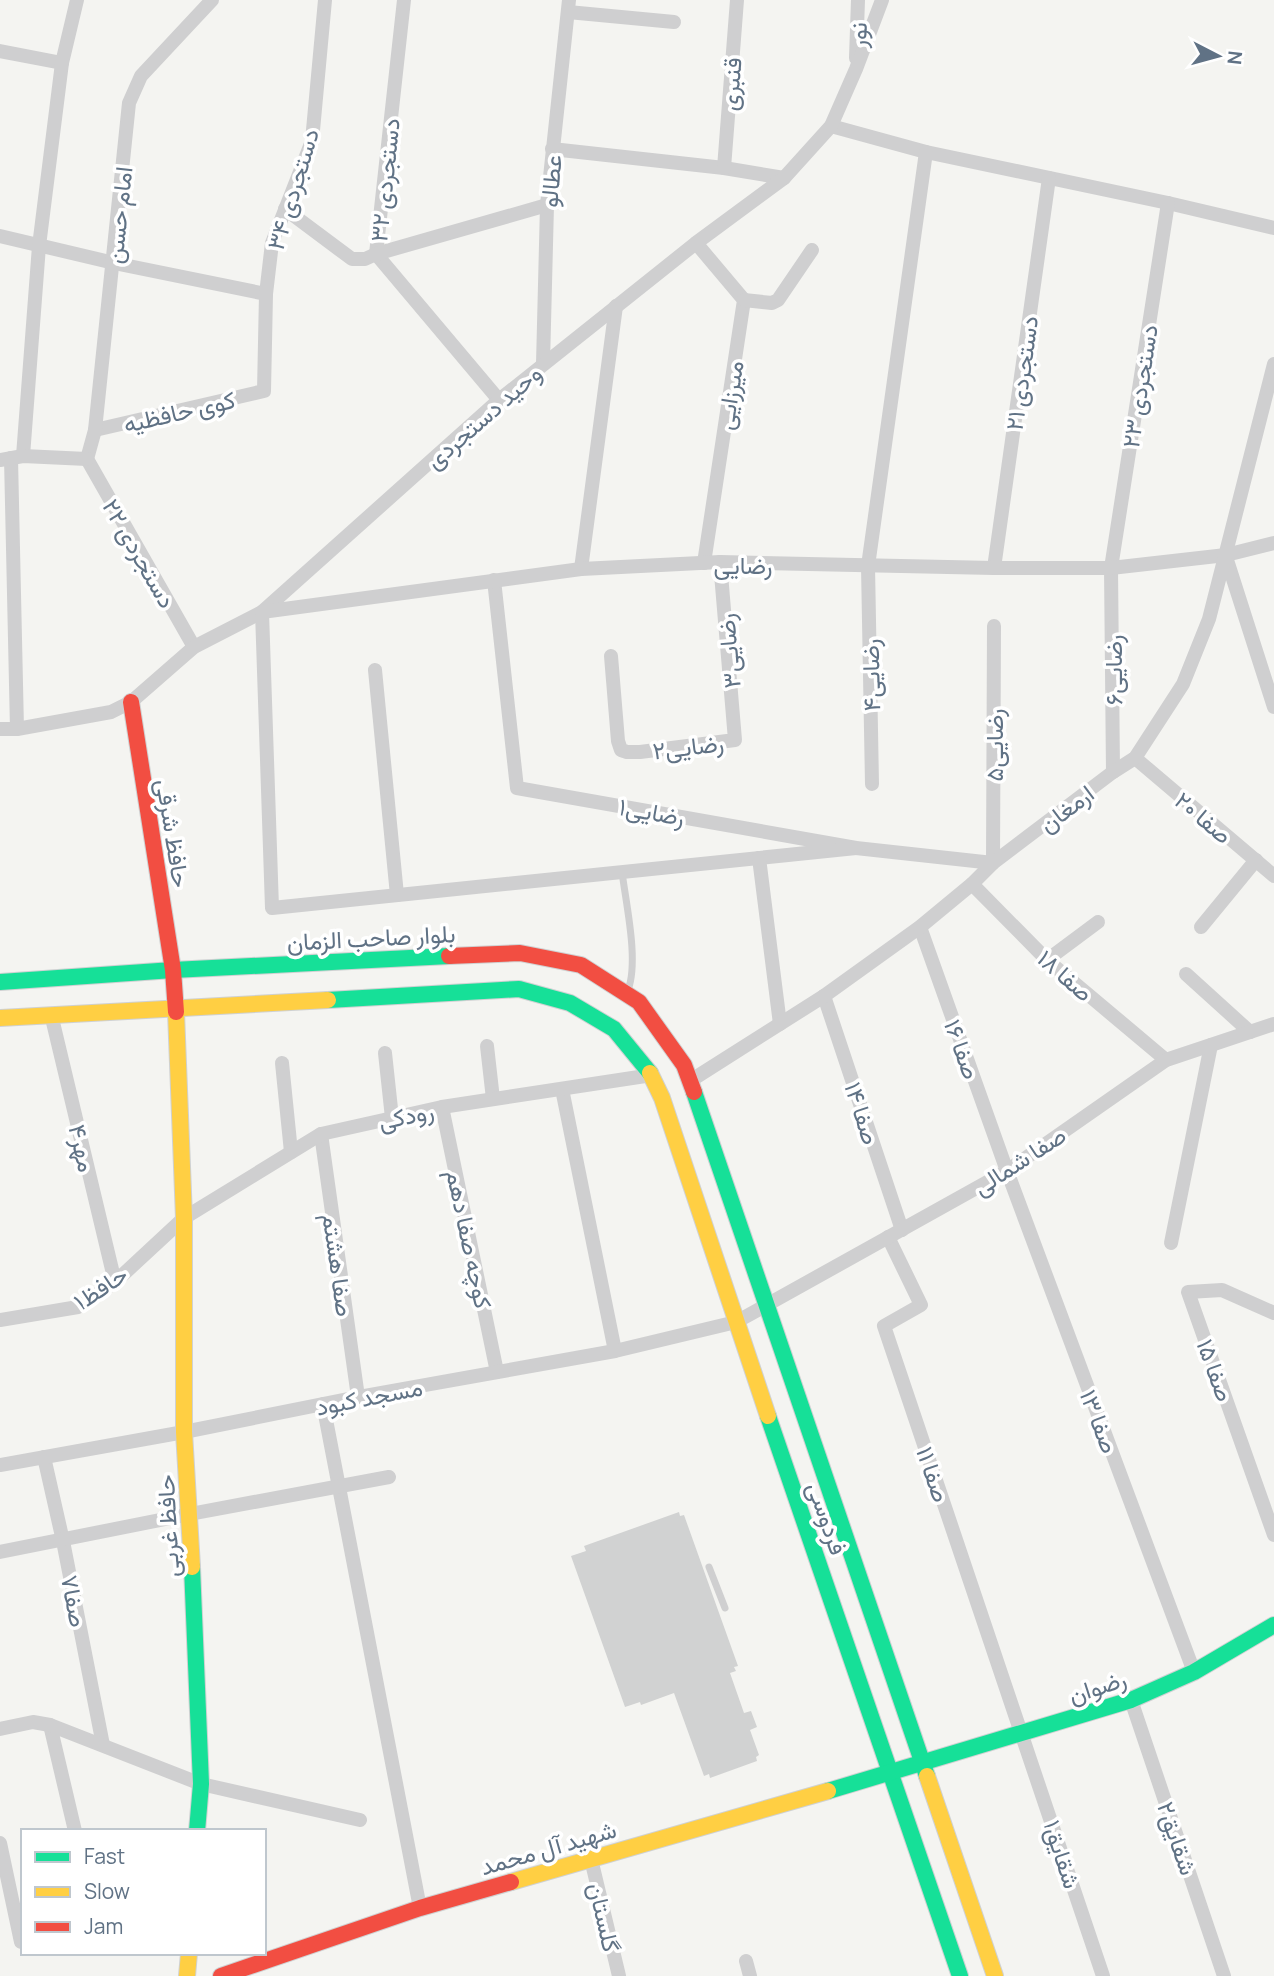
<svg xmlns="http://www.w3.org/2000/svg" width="1274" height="1976" font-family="Manrope,Vazirmatn,sans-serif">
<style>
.building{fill:#d1d2d2}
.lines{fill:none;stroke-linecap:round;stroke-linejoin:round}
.fast-casing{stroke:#cfd1d2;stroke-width:18}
.slow-casing{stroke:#cfd1d2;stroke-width:18}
.jam-casing{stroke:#cfd1d2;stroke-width:18}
.lane{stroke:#cfcfd0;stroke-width:7}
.street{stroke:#cfcfd0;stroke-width:14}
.fast{stroke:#16e098;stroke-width:16}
.slow{stroke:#ffcf43;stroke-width:16}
.jam{stroke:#f24e42;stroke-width:16}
.labels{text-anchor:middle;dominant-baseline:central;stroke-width:7;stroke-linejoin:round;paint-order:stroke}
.street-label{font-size:24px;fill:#607285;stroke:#fff}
</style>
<rect width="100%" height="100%" fill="#f4f4f1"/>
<path class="building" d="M679,1512l1,4 4,-1 54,151 -4,1 2,4 -6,2 14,40 7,-2 6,16 -7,3 9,25 -3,2 1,4 -47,17 -1,-4 -5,2 -30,-83 -33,12 -1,-3 -15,5 -54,-151 15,-5 -2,-5z"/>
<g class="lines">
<g class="fast-casing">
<g id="fast">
<path d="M0,982l173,-12 276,-14"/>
<path d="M328,1000l191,-11 51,14 44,26 36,44"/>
<path d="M694,1092l233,684"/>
<path d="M768,1416l192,560"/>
<path d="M192,1567l9,217 -4,47"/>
<path d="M828,1791l303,-91 63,-28 80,-47"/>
</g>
</g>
<g class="slow-casing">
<g id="slow">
<path d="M176,1012l8,206v214l8,135"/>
<path d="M0,1018l328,-18"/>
<path d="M650,1073l12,25 106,318"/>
<path d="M927,1776l68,200"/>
<path d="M511,1882l317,-91"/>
<path d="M187,1976l2,-23"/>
</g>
</g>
<g class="jam-casing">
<g id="jam">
<path d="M131,702l42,268 3,42"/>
<path d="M449,956l71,-3 61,12 58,37 45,63 10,27"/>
<path d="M221,1976l199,-68 91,-26"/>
</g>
</g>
<g class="lane">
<path d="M622,872c4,32 17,89 6,118"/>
<path d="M709,1567l16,41"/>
</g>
<g class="street">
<path d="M404,0l-28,254 123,146"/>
<path d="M568,12l106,10"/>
<path d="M0,51l62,12"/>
<path d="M856,58l2,-58"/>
<path d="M831,126l95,26 242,51 106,25"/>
<path d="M552,149l172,19 60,10"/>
<path d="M724,168l13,-168"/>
<path d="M285,209l67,50h13l11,-5 171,-49"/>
<path d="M0,236l114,27 152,31"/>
<path d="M696,243l48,57 -40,263"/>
<path d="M744,300l28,3 6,-3 34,-50"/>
<path d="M543,364l4,-159 22,-205"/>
<path d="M95,430l169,-39 2,-97 6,-51 40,-102 13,-141"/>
<path d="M23,456l16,-210 23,-183 15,-63"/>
<path d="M11,458l6,271"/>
<path d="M87,459l8,-29 34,-327 12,-27 71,-76"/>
<path d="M87,459l107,188"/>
<path d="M0,460l23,-4 64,3"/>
<path d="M1226,557l48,150"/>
<path d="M994,568l55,-390"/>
<path d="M581,569l35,-263"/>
<path d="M494,580l23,208 339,60 137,15 1,-237"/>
<path d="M611,656l7,85 3,9 6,2h13l95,-12 -15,-178"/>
<path d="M375,670l22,225"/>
<path d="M0,729h17l94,-17 20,-10 63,-55 68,-35 237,-212 197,-157 88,-65 47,-52 25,-57 26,-69"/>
<path d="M1135,758l139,118"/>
<path d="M1113,772l-2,-204 57,-365"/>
<path d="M872,784l-4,-218 58,-414"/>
<path d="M856,848l-584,60 -10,-296 319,-43 139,-7 274,6h117l115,-13 48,-12"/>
<path d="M759,858l21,166"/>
<path d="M972,884l75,76 119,100"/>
<path d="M920,927l87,244 187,501"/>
<path d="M1201,927l55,-67"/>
<path d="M1047,960l51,-38"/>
<path d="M1186,974l64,58"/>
<path d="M824,996l78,234"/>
<path d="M51,1014l64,268"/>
<path d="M487,1046l6,53"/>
<path d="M385,1053l7,65"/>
<path d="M282,1063l9,89"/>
<path d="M690,1081l134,-85 96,-69 52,-43 21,-21 120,-91 22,-14 48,-74 26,-65 65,-255"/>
<path d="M562,1089l53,262"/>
<path d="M442,1107l55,265"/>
<path d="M321,1134l37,263"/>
<path d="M888,1237l33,68 -37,21 219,650"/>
<path d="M1171,1243l40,-198"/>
<path d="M1274,1313l-52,-23 -34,2 86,243"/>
<path d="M0,1320l78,-13 37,-25 69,-64 137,-84 121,-27 210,-32"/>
<path d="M323,1404l97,504"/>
<path d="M44,1457l19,84 40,204"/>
<path d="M0,1465l184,-33 174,-35 257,-46 121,-29 271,-151 159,-111 108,-36"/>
<path d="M0,1552l190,-38 199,-37"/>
<path d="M1131,1700l93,276"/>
<path d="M50,1725l25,106"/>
<path d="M0,1729l33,-7 17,3 151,59 159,36"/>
<path d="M0,1843l21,99"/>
<path d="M591,1859l28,117"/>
<path d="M746,1961l4,15"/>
</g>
<use href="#fast" class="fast"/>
<use href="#slow" class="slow"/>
<use href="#jam" class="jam"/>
</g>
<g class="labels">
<g class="street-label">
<text transform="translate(857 35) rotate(-88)">نور</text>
<text transform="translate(730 84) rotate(-85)">قنبری</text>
<text transform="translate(384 180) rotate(-84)">دستجردی ۳۲</text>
<text transform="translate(550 181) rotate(-85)">عطالو</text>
<text transform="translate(292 189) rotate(-73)">دستجردی ۳۴</text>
<text transform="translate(118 215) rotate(-84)">امام حسن</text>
<text transform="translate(1021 373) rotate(-82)">دستجردی ۲۱</text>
<text transform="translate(1139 386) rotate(-81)">دستجردی ۲۳</text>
<text transform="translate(729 395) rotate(-81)">میرزایی</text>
<text transform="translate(179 411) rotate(-13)">کوی حافظیه</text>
<text transform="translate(483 416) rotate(-41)">وحید دستجردی</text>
<text transform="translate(140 553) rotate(60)">دستجردی ۲۲</text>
<text x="743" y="564">رضایی</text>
<text transform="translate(728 651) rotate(-95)">رضایی۳</text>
<text transform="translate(1112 670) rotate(-90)">رضایی۶</text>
<text transform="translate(870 675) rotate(-91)">رضایی۴</text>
<text transform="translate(993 745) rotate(-90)">رضایی۵</text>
<text transform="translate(688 746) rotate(-7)">رضایی۲</text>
<text transform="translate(1066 808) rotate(-37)">ارمغان</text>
<text transform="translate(652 811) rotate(10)">رضایی۱</text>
<text transform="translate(1204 817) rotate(40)">صفا ۲۰</text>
<text transform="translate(174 833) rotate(81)">حافظ شرقی</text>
<text transform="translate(371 937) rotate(-3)">بلوار صاحب الزمان</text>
<text transform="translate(1066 975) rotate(41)">صفا ۱۸</text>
<text transform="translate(963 1049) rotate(70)">صفا ۱۶</text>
<text transform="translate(863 1113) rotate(72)">صفا ۱۴</text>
<text transform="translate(406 1115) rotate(-12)">رودکی</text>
<text transform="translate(83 1148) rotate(77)">مهر۴</text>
<text transform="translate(1019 1160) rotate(-33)">صفا شمالی</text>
<text transform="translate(470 1239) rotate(78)">کوچه صفا دهم</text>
<text transform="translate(339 1265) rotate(82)">صفا هشتم</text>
<text transform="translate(100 1287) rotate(-34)">حافظ۱</text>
<text transform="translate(1216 1370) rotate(70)">صفا ۱۵</text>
<text transform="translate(369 1396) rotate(-11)">مسجد کبود</text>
<text transform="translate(1100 1421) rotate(69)">صفا ۱۳</text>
<text transform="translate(934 1474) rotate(71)">صفا ۱۱</text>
<text transform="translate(828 1518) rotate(71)">فردوسی</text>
<text transform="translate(167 1526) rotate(-93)">حافظ غربی</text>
<text transform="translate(75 1601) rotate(79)">صفا۷</text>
<text transform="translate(1097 1686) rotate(-18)">رضوان</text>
<text transform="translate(1178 1838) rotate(71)">شقایق۲</text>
<text transform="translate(548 1847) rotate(-16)">شهید آل محمد</text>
<text transform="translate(1063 1854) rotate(72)">شقایق۱</text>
<text transform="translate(605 1917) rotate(77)">گلستان</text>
</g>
</g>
<rect x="21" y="1829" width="245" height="126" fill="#ffffff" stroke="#bfc7ce" stroke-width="2"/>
<rect x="35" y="1852" width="35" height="10" fill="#16e098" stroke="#bfc7ce" stroke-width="2"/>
<text x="84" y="1864" font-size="21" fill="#607285">Fast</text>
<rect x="35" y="1887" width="35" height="10" fill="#ffcf43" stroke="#bfc7ce" stroke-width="2"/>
<text x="84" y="1899" font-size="21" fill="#607285">Slow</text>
<rect x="35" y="1922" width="35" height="10" fill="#f24e42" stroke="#bfc7ce" stroke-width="2"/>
<text x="84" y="1934" font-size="21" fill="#607285">Jam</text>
<g transform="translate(1218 56) rotate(96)" stroke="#ffffff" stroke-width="5" paint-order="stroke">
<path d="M0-5L12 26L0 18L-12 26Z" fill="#607285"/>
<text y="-10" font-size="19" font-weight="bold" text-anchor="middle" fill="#607285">N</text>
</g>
</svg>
